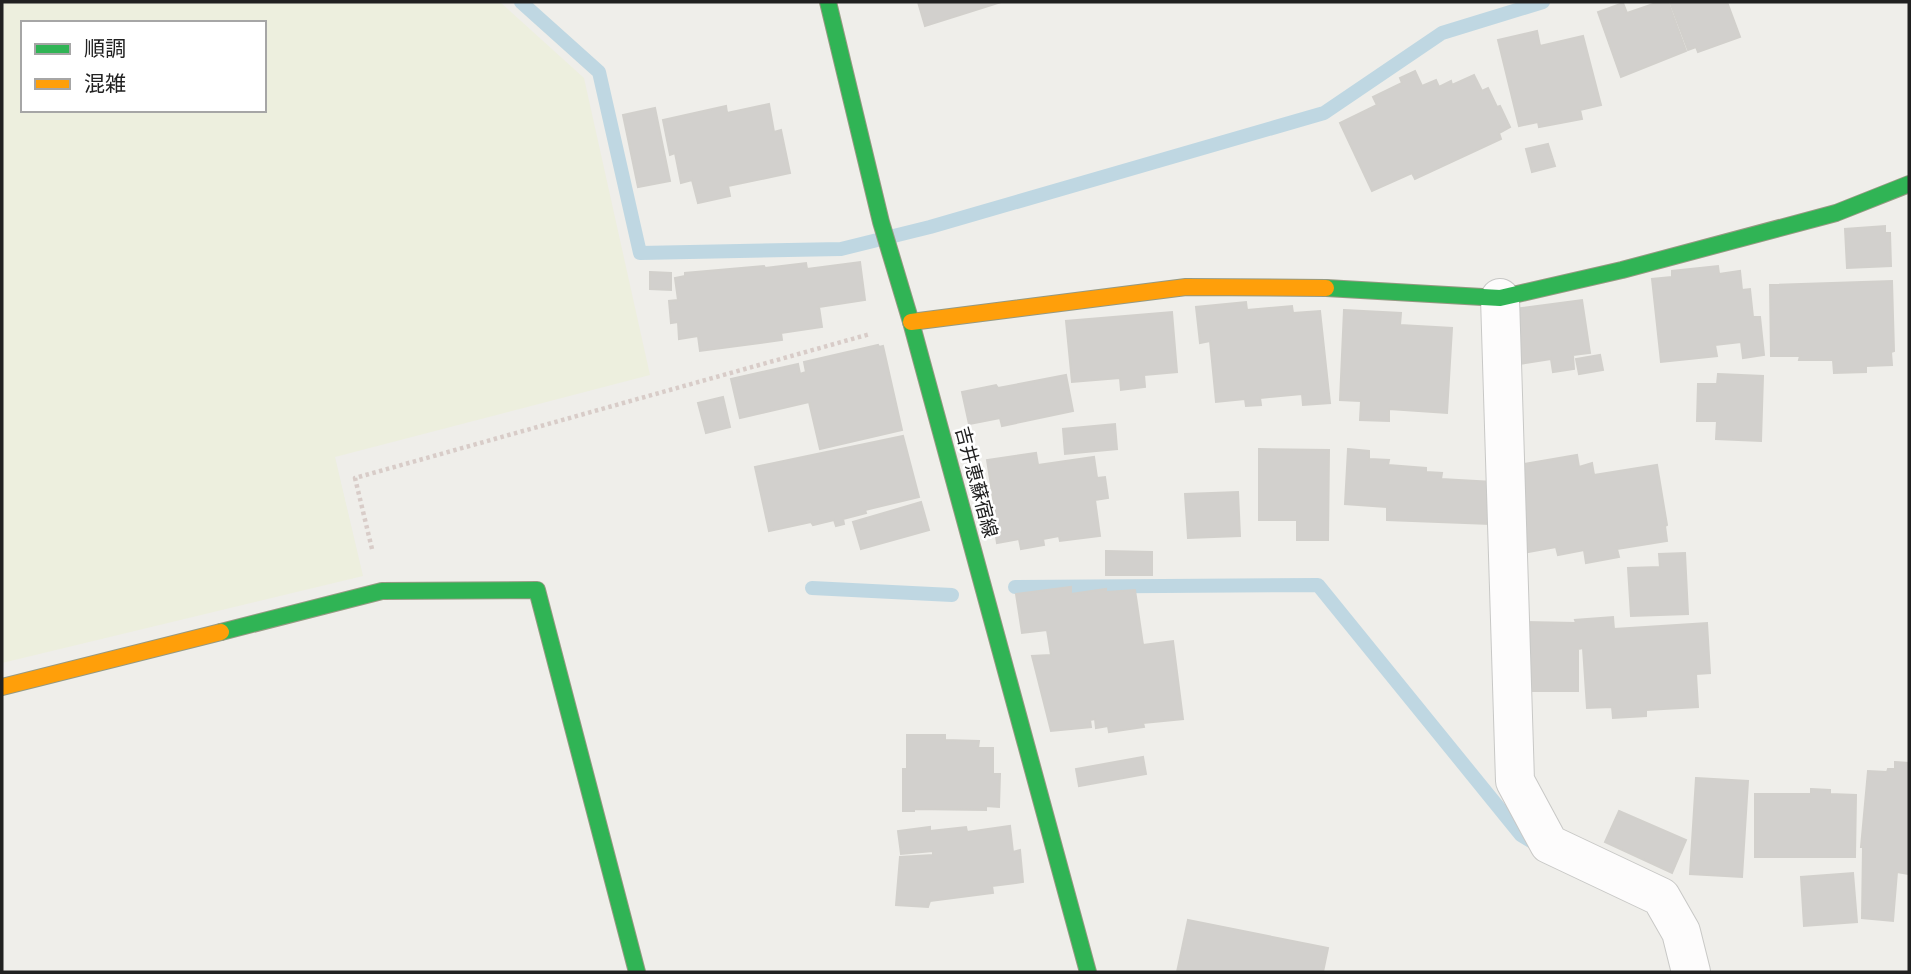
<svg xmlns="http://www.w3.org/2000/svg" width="1911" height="974" font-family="'Public Sans','Noto Sans JP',sans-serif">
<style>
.farmland{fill:#edefde;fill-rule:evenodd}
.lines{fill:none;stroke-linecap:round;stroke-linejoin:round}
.stream{stroke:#bfd7e2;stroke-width:14}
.building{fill:#d2d0cd;stroke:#d2d0cc;stroke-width:2}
.street-casing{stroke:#c8c8c6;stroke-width:40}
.fast-casing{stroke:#959982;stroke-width:18}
.slow-casing{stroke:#959982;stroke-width:18}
.path{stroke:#d8ccc8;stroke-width:4.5;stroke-dasharray:3.5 3.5;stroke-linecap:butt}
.street{stroke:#fdfcfc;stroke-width:38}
.fast{stroke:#30b455;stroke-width:16}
.slow{stroke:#ff9f0a;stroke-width:16}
.labels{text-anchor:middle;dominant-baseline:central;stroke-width:5;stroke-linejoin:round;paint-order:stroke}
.street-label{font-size:19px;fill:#212121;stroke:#fff}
</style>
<rect width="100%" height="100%" fill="#efeeea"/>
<path class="farmland" d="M2,2h498l84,76 66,297 -315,82 28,119 -361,87zM23,23h241v87h-241z"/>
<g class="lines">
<g class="stream">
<path d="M521,2l78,70 41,181 201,-4 89,-22 394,-114 118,-80 101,-31"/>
<path d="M1015,587l303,-2 203,250 18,11"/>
<path d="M812,588l140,7"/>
</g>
</g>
<g class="building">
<path d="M918,2h83l-76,24z"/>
<path d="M1659,2h9l18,49 -65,26 -23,-65 25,-9 4,10z"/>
<path d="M1670,2h57l13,35 -42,15 -2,-5 -8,3z"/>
<path d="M1537,31l3,15 43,-10 18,69 -21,5 2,9 -43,8 -1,-5 -19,4 -21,-86z"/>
<path d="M1415,71l7,15 14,-6 3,7 12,-6 1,4 22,-10 8,16 6,-3 9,19 3,-1 10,21 -11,6 2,6 -86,40 -3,-6 -40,18 -32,-68 37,-18 -4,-8 29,-14 -2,-5z"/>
<path d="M769,104l5,28 7,-2 9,43 -62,13 2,10 -32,7 -6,-23 -11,3 -6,-30 -5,2 -7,-35 63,-14 1,7z"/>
<path d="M655,108l15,73 -32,6 -15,-72z"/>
<path d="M1548,144l7,22 -23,6 -6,-23z"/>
<path d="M1885,226v7h5l1,33 -44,2 -2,-39z"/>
<path d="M860,262l5,38 -46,7 3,20 -41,6 1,7 -82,11 -2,-15 -19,3 -1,-17 -7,1 -2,-22 9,-1 -3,-22 10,-2v-3l79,-7 1,2 41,-5 1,6z"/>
<path d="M1718,266l1,8 21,-3 2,19 8,-1 3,28h7l4,38 -21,3 -2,-16 -26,3 2,11 -56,6 -9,-83 20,-2v-6z"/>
<path d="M650,272l21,1v17l-21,-1z"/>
<path d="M1892,281l2,70 -3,1 1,13 -26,1v6l-32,1 -1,-13h-34l1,-4h-29l-1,-71z"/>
<path d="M1582,300l8,53 -17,2 1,14 -21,3 -2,-13 -38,6 2,-56z"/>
<path d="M1246,302l1,8 45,-4 1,7 27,-2 10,92 -27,2 -1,-11 -42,4 1,7 -15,1 -1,-7 -29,3 -6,-61 -10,2 -4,-36z"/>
<path d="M1344,310l57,3 -1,12 52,3 -5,85 -58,-4v12l-29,-1 1,-19 -21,-1z"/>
<path d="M1172,312l5,60 -33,3 1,12 -24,3 -1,-12 -48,4 -6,-61z"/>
<path d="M878,345l1,2 4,-1 19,84 -82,19 -11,-47 -69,16 -9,-39 67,-15 2,10 6,-2 -2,-10z"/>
<path d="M1600,355l3,15 -24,4 -3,-15z"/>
<path d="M1718,374l45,2 -2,65 -45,-2 1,-18h-20l1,-37h19z"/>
<path d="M1066,375l7,36 -71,15 -2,-8 -31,6 -7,-32 34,-7 2,3z"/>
<path d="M723,397l7,30 -24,6 -8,-30z"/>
<path d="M1115,424l2,25 -52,5 -2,-25z"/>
<path d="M903,436l16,61 -54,13 1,3 -23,6 1,5 -8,2 -2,-6 -21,5 -2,-3 -42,9 -14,-64z"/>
<path d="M1259,449l70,1 -1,90h-31v-20h-38z"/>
<path d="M1348,449l21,2v8l20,1 -1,5 38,3v4l16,1 -1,6 52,3 -3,42 -103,-4v-13l-42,-3z"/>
<path d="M1036,453l2,12 56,-8 3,21 8,-1 3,21 -13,2 5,36 -40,5 -1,-5 -16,3 1,6 -23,4 -2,-10 -22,4 -2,-13h3l-11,-70z"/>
<path d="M1577,455l2,12 13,-4 2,12 63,-10 10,60 -2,1 2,15 -50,8 2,8 -33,6 -2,-13 -26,5 -2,-8 -28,5 -9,-87z"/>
<path d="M1238,492l2,44 -52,2 -3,-44z"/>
<path d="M921,502l8,28 -68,19 -8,-27z"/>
<path d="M1106,551l46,1v23h-46z"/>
<path d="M1685,553l3,61 -57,2 -3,-48 32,-1 -1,-13z"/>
<path d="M1071,587v7l35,-5v3l29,-2 8,55 30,-4 10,78 -40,4 1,4 -35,5 -1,-6 -12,2 -1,-9 -5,1 1,7 -40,4 -19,-75 19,-1 -4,-25 -25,3 -6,-39z"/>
<path d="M1613,617l1,12 93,-6 3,50 -14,1 2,33 -52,3v6l-33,2 -1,-11 -25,1 -4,-60 -5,1v42h-53l1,-69 50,1 -1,-3z"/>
<path d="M907,735h38v5l34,1 -1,7h15v26h7l-1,33 -13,-1v4l-72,-1v2h-11v-42h4z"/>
<path d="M1143,757l3,17 -67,12 -3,-17z"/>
<path d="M1895,762l14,1v111l-12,-2 -4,49 -31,-3 1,-71h-2l7,-76 19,1 1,-3h7z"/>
<path d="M1696,778l52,3 -6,96 -52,-3z"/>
<path d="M1811,789l19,1v4l26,1 -1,62h-100v-63h56z"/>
<path d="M1619,811l67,29 -14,33 -67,-31z"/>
<path d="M1010,826l3,26 7,-2 3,32 -31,4 1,7 -63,8 -2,6 -32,-2 4,-48 33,-2v-4l-32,3 -3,-23 32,-4v4l36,-4 1,5z"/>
<path d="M1853,873l4,49 -53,4 -3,-49z"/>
<path d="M1188,920l140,28 -5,24h-146z"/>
</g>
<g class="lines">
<g class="street-casing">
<path id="street" d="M1500,298l15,483 34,63 112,53 20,35 10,40"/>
</g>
<g class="fast-casing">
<g id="fast">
<path d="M828,2l53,220 30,100 177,650"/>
<path d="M1326,288l174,10 122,-28 214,-57 73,-29"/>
<path d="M221,632l161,-41 155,-1 100,382"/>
</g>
</g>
<g class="slow-casing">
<g id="slow">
<path d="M911,322l275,-35 140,1"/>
<path d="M2,687l219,-55"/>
</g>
</g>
<path class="path" d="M372,549l-17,-71 515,-144"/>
<use href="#street" class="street"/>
<use href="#fast" class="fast"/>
<use href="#slow" class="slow"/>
</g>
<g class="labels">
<g class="street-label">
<text transform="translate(977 482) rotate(75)">吉井恵蘇宿線</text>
</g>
</g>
<rect width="1911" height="974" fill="none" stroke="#212121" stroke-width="7"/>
<rect x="21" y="21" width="245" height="91" fill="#ffffff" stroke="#a6a6a6" stroke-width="2"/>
<rect x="35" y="44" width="35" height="10" fill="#30b455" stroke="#a6a6a6" stroke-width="2"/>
<text x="84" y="56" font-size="21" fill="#212121">順調</text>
<rect x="35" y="79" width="35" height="10" fill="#ff9f0a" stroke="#a6a6a6" stroke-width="2"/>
<text x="84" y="91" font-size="21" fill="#212121">混雑</text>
</svg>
